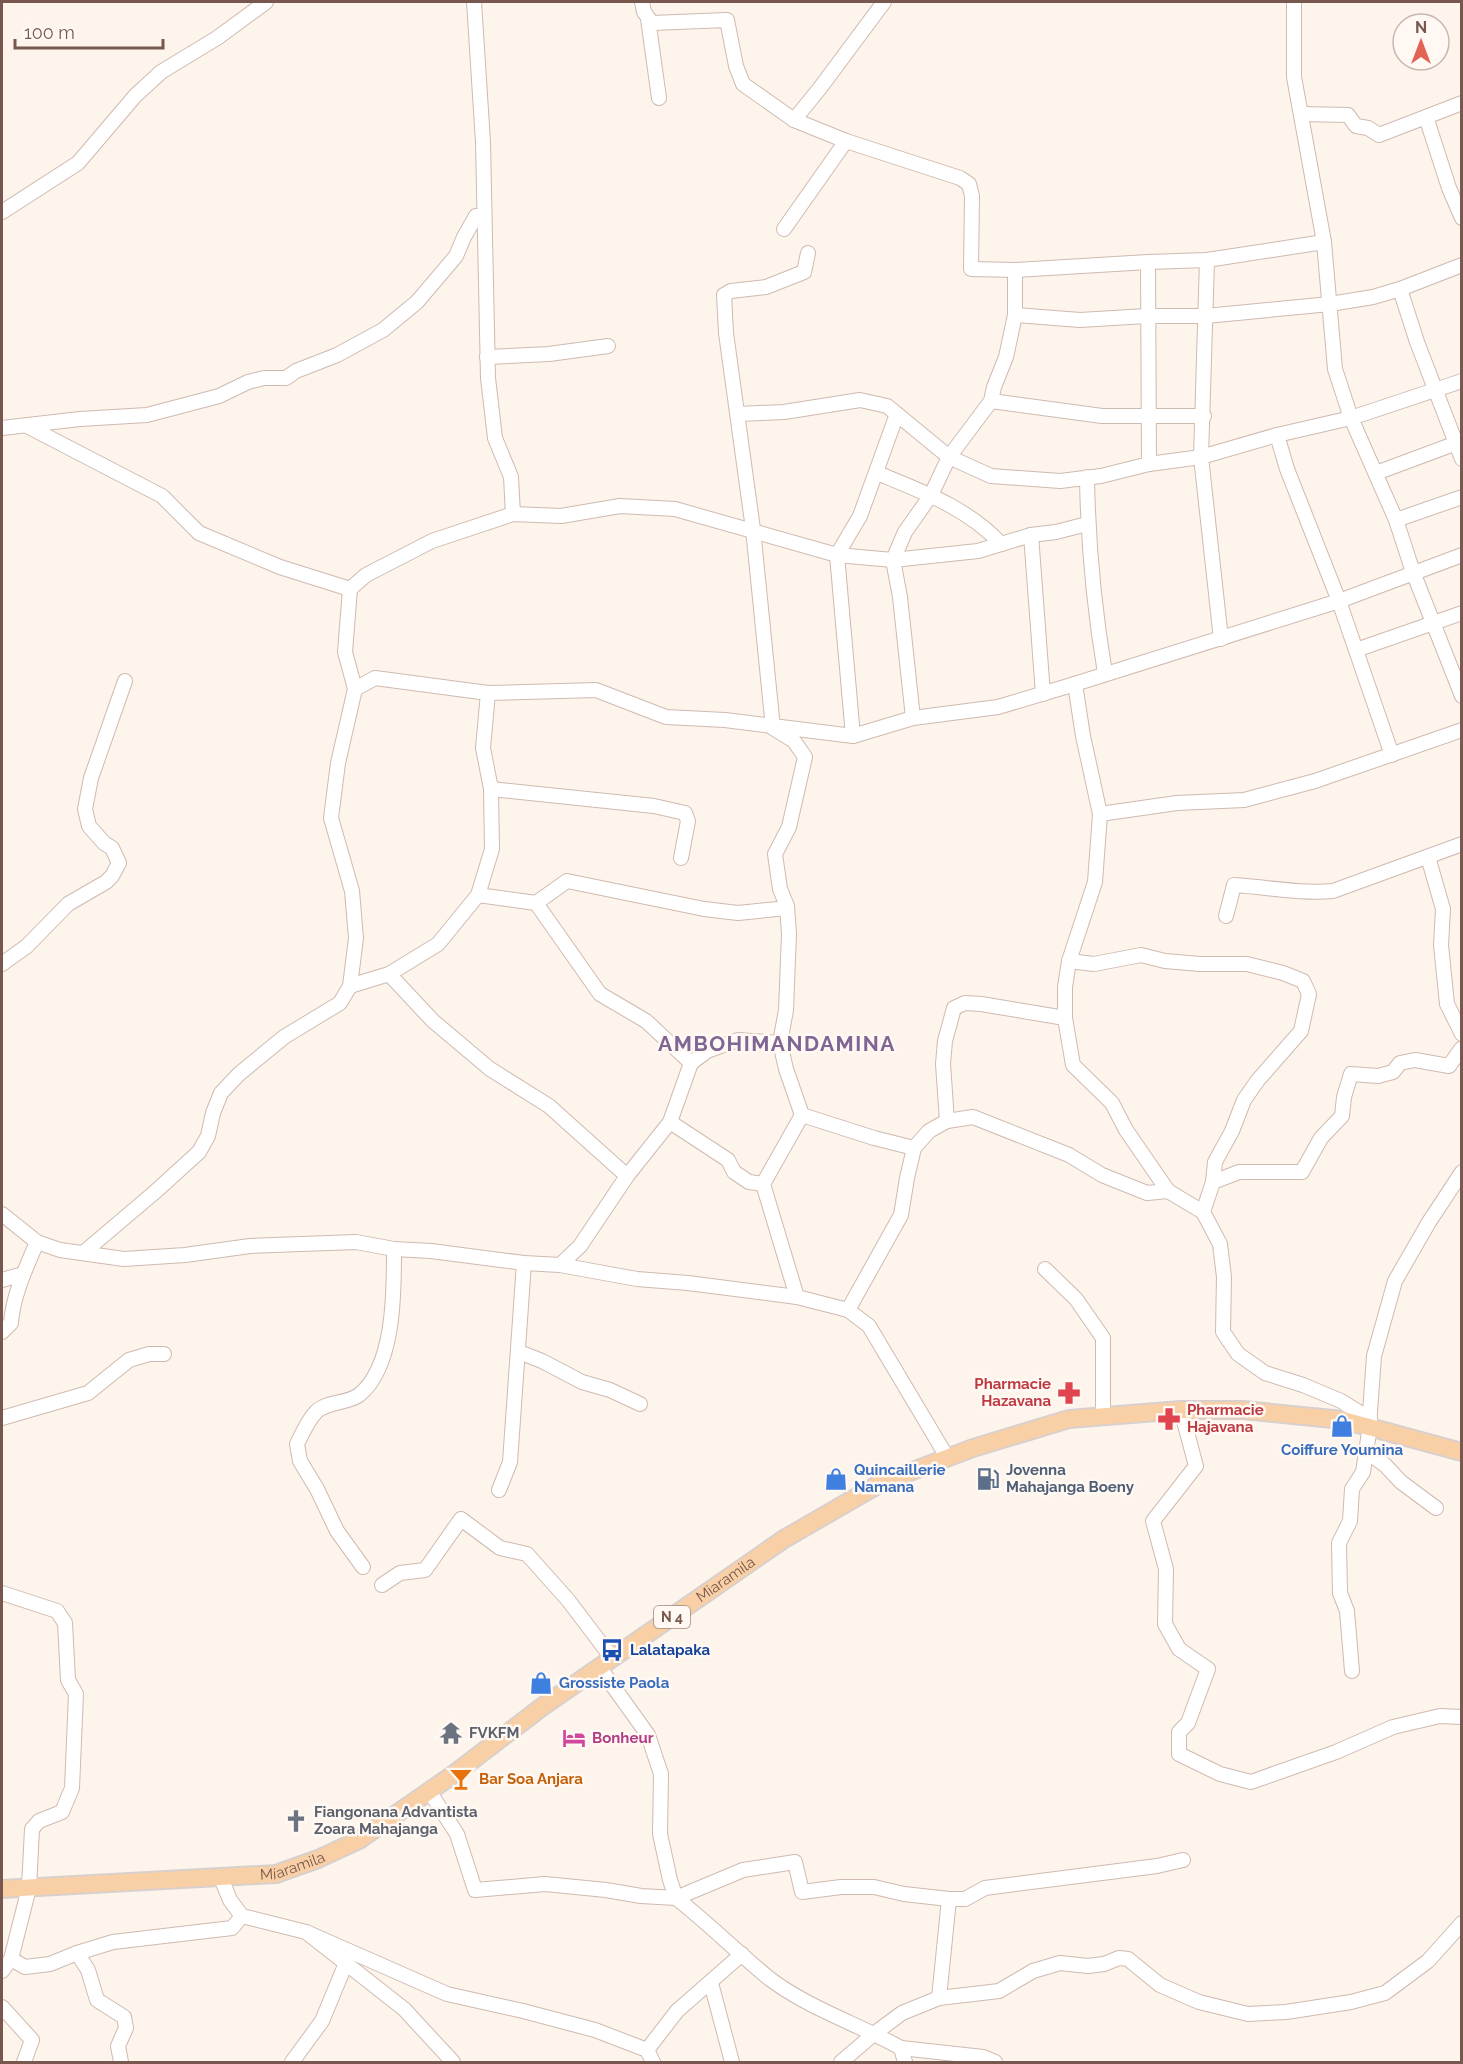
<svg xmlns="http://www.w3.org/2000/svg" width="1463" height="2064" font-family="Raleway,sans-serif">
<style>
.lines{fill:none;stroke-linecap:round;stroke-linejoin:round}
.minor-casing{stroke:#cfbab0;stroke-width:16}
.major-casing{stroke:#d9d0cd;stroke-width:20}
.minor{stroke:#fff;stroke-width:14}
.major{stroke:#f9d0a6;stroke-width:16}
.labels{text-anchor:middle;dominant-baseline:central;stroke-width:5;stroke-linejoin:round;paint-order:stroke}
.shield{fill:#fff8f3;stroke:#a08880;stroke-width:1.5}
.shield-label{font-size:14px;font-weight:bold;fill:#78584e}
.health-label{font-size:15px;font-weight:bold;fill:#be3a42;stroke:#fff8f3;text-anchor:end}
.shop-label{font-size:15px;font-weight:bold;fill:#366cbe;stroke:#fff8f3;text-anchor:start}
.service-label{font-size:15px;font-weight:bold;fill:#4e5e75;stroke:#fff8f3;text-anchor:start}
.street-label{font-size:15px;fill:#78584e;stroke:#fff8f3}
.transit-label{font-size:15px;font-weight:bold;fill:#164399;stroke:#fff8f3;text-anchor:start}
.worship-label{font-size:15px;font-weight:bold;fill:#5b616d;stroke:#fff8f3;text-anchor:start}
.hotel-label{font-size:15px;font-weight:bold;fill:#b23c85;stroke:#fff8f3;text-anchor:start}
.food-label{font-size:15px;font-weight:bold;fill:#c56008;stroke:#fff8f3;text-anchor:start}
.district-label{font-size:21px;font-weight:bold;letter-spacing:1.5px;fill:#7f6694;stroke:#fff8f3}
</style>
<rect width="100%" height="100%" fill="#fdf4ec"/>
<g class="lines">
<g class="minor-casing">
<g id="minor">
<path d="M474,2l9,140 5,236 7,60 16,39 2,37"/>
<path d="M642,2l2,10 8,11 75,-3 9,46 7,18 51,36 52,21 114,37 9,6 3,12 -1,73 44,1 133,-8 59,-2 117,-18"/>
<path d="M1294,2v75l30,165 11,127 16,49 45,102 17,52 49,124"/>
<path d="M648,19l11,79"/>
<path d="M1301,114l47,1 8,11 12,2 11,7 83,-32"/>
<path d="M1426,117l23,71 13,30"/>
<path d="M794,120l26,-32 64,-86"/>
<path d="M2,212l76,-49 57,-67 26,-24 56,-34 49,-36"/>
<path d="M784,229l62,-88"/>
<path d="M1207,260l-6,197 20,182"/>
<path d="M1148,262l1,202"/>
<path d="M1400,289l17,53 45,117"/>
<path d="M1015,315l65,5 67,-4h59l124,-12 43,-7 27,-8 62,-24"/>
<path d="M487,357l62,-3 59,-8"/>
<path d="M991,401l111,15h102"/>
<path d="M738,414l46,-2 76,-12 27,6 62,51 42,19 69,5 41,-5 48,-12 52,-7 76,-22 74,-17 111,-37"/>
<path d="M27,426l135,70 37,37 81,34 70,22"/>
<path d="M2,428l78,-9 67,-4 72,-19 29,-14 16,-4h22l10,-7 41,-16 46,-25 34,-28 39,-46 8,-19 12,-21h8"/>
<path d="M1277,435l10,34 52,132 53,154"/>
<path d="M877,473c44,18 91,35 124,71"/>
<path d="M1376,473l86,-32"/>
<path d="M1087,477c1,66 7,131 18,196"/>
<path d="M1396,520l66,-23"/>
<path d="M1031,535l12,159"/>
<path d="M1356,650l106,-37"/>
<path d="M1075,684l8,52 17,78 -5,68 -26,79 -4,26v31l8,47 39,38 14,27 42,61 35,21 17,32 4,33 -1,55 15,22 27,19 38,12 38,16 29,18"/>
<path d="M355,689l-10,-37 5,-63 16,-14 66,-34 81,-27 48,2 59,-10 55,3 162,46 56,5 85,-9 53,-16 25,-3 31,-8"/>
<path d="M913,718l-13,-121 -7,-37 12,-28 26,-37 18,-38 42,-56 3,-14 12,-30 9,-42v-45"/>
<path d="M853,736l-16,-181 23,-39 37,-102"/>
<path d="M491,789l163,17 31,7 3,8 -7,37"/>
<path d="M1100,814l77,-11 67,-3 71,-19 147,-51"/>
<path d="M1428,857l15,52 -2,36 6,59 15,30"/>
<path d="M478,895l58,8 64,91 46,27 45,42"/>
<path d="M536,903l31,-22 137,28 34,4 49,-5"/>
<path d="M1226,916l8,-31c34,2 65,9 99,6l129,-47"/>
<path d="M1069,961l25,3 47,-9 24,6 35,3h47l36,9 20,8 6,13 -8,37 -43,49 -14,20 -12,31 -17,31 -2,20"/>
<path d="M2,964l25,-18 41,-42 38,-22 6,-6 7,-13 -7,-15 -8,-5 -15,-17 -4,-17 6,-31 34,-97"/>
<path d="M389,974l44,47 57,48 59,37 78,70"/>
<path d="M350,986l6,-48 -4,-47 -21,-73 7,-55 17,-74 20,-11 113,15 108,-3 70,27 59,3 128,16 60,-18 85,-11 67,-20 274,-86 123,-46"/>
<path d="M802,1115l72,23 40,10"/>
<path d="M947,1121l-4,-57 2,-23 9,-33 11,-5 16,1 84,14"/>
<path d="M670,1122l58,38 6,12 15,10 14,2"/>
<path d="M1203,1212l10,-30 26,-10h63l19,-34 21,-22 2,-19 7,-23 27,2 15,-4 7,-9 15,-3 34,6 12,-17"/>
<path d="M2,1214l35,28 23,8 64,9 61,-4 65,-9 106,-4 38,7 37,2 93,12 36,2 77,14 51,4 109,14 51,13 21,16 78,131"/>
<path d="M83,1253l72,-61 44,-40 9,-16 5,-23 8,-20 18,-19 45,-37 56,-34 10,-17 39,-12 49,-30 40,-49 14,-46 -1,-60 -8,-41 5,-55"/>
<path d="M560,1265l20,-19 47,-70 43,-54 21,-59 16,-12 31,-11 42,3"/>
<path d="M1045,1269l31,30 27,39v77"/>
<path d="M2,1280l21,-6"/>
<path d="M797,1297l-34,-113 39,-69 -16,-46 -6,-26 6,-33 3,-76 -2,-28 -7,-17 -5,-35 14,-27 16,-70 -11,-16 -21,-13 -20,-199 -27,-196 -2,-38 7,-4 35,-4 38,-15 4,-19"/>
<path d="M848,1310l53,-95 6,-37 7,-30 15,-17 18,-10 26,-4 96,38 33,20 45,18 21,-2"/>
<path d="M2,1332l9,-9c2,-28 15,-55 26,-81"/>
<path d="M519,1352l23,9 40,21 28,8 30,14"/>
<path d="M1181,1410l15,56 -43,55 13,48 -1,55 14,25 29,20 -20,54 -9,9v22l41,20 31,8 85,-30 57,-25 47,-11 22,1"/>
<path d="M2,1418l86,-25 41,-33 20,-6h15"/>
<path d="M1369,1426l5,-70 21,-75 34,-59 33,-50"/>
<path d="M1366,1451l19,14 16,17 35,26"/>
<path d="M499,1490l11,-28 14,-199"/>
<path d="M363,1567l-26,-36 -20,-42 -17,-28 -3,-17c5,-10 11,-24 19,-32 10,-11 31,-8 43,-17 36,-29 35,-104 35,-146"/>
<path d="M382,1585l18,-12 25,-3 36,-51 39,29 27,6 41,46 44,58"/>
<path d="M2,1593l55,18 8,12 3,57 8,14 -4,94 -10,24 -23,9 -7,8 -3,59 -18,71 -9,12"/>
<path d="M600,1668l48,67 13,39 -1,60 10,46 6,18c32,25 62,55 94,81 40,30 88,45 131,69l4,14"/>
<path d="M1352,1671l-5,-60 -7,-18 -1,-50 11,-22 2,-32 11,-17 7,-46"/>
<path d="M429,1791l28,43 18,56 70,-6 61,6 35,6 35,2 67,-28 52,-8 7,30 39,-5h33l30,7 45,5h16l20,-11 172,-22 26,-6"/>
<path d="M221,1878l9,22 12,16 64,16 98,77 49,53"/>
<path d="M306,1932l141,62 76,17 72,19 52,20 6,12"/>
<path d="M77,1953l11,17 9,30 27,17 2,11 -8,18 3,16"/>
<path d="M11,1959l14,8 25,-3 27,-11 36,-11 119,-14 10,-12"/>
<path d="M711,1983l21,79"/>
<path d="M939,1998l10,-99"/>
<path d="M2,2007l30,33 -8,22"/>
<path d="M901,2048l82,9 12,5"/>
<path d="M647,2050l30,-39 65,-57"/>
<path d="M292,2062l30,-41 24,-58"/>
<path d="M841,2062l34,-29 27,-20 37,-15 60,-7 34,-20 27,-8 28,3 16,-2 15,-6 9,1 32,26 39,17 49,12 38,-2 65,-10 34,-9 43,-32 34,-38"/>
</g>
</g>
<g class="major-casing">
<g id="major">
<path id="s1" d="M2,1889l274,-15 42,-15 41,-19 95,-66 88,-67 242,-168 97,-56 92,-35 96,-29 112,-9h62l100,10 119,32"/>
</g>
</g>
<use href="#minor" class="minor"/>
<use href="#major" class="major"/>
</g>
<defs>
<g id="pharmacy-bare" transform="scale(1.8)"><path d="M-2-6h4v4h4v4h-4v4h-4v-4h-4v-4h4Z" fill="#e0444e" stroke="#fff8f3" stroke-width="2.5" paint-order="stroke"/></g>
<g id="shop-bare" transform="scale(1.8)"><path d="M-5-2.5h2.3a2.7 3.5 0 0 1 5.4 0H5L5.5 6h-11ZM-1.5-2.5h3a1.5 2.3 0 0 0-3 0Z" fill="#3f7fe0" stroke="#fff8f3" stroke-width="2.5" paint-order="stroke"/></g>
<g id="fuel-bare" transform="scale(1.8)"><path d="M-5.5-6h7V0h2V4h1.3V-2.5L3-4.5l.8-.8L6-3V5H2.5V1h-1V6h-7ZM-4.2-4.7v3.2H.2V-4.7Z" fill="#5c6f8a" stroke="#fff8f3" stroke-width="2.5" paint-order="stroke"/></g>
<g id="bus-bare" transform="scale(1.8)"><path d="M-5-6H5V4H4V6H2V4H-2V6H-4V4H-5ZM-3.5-4V0h7V-4ZM-3.5 1.2v1.5H-2V1.2ZM2 1.2v1.5H3.5V1.2Z" fill="#1a4fb4" stroke="#fff8f3" stroke-width="2.5" paint-order="stroke"/></g>
<g id="temple-bare" transform="scale(1.8)"><path d="M0-6L5-2H3V0L6.5 2.5H4V6H1.5V3h-3V6H-4V2.5H-6.5L-3 0V-2H-5Z" fill="#6b7280" stroke="#fff8f3" stroke-width="2.5" paint-order="stroke"/></g>
<g id="hotel-bare" transform="scale(1.8)"><path d="M-6-4.5h1.5V1H6V5H4.5V3h-9V5H-6ZM-4 0a1.8 1.8 0 1 1 3.6 0ZM.5 0V-2.5h3Q6-2.5 6 0Z" fill="#d1479c" stroke="#fff8f3" stroke-width="2.5" paint-order="stroke"/></g>
<g id="bar-bare" transform="scale(1.8)"><path d="M-6-5H6L.8 .8V4.5H3.5V6h-7V4.5H-.8V.8Z" fill="#e8710a" stroke="#fff8f3" stroke-width="2.5" paint-order="stroke"/></g>
<g id="church-bare" transform="scale(1.8)"><path d="M-1.2-6h2.4v3.5h3.3v2.4h-3.3V6h-2.4V-.1h-3.3v-2.4h3.3Z" fill="#6b7280" stroke="#fff8f3" stroke-width="2.5" paint-order="stroke"/></g>
</defs>
<g fill-rule="evenodd">
<use href="#pharmacy-bare" x="1069" y="1393"/>
<use href="#pharmacy-bare" x="1169" y="1419"/>
<use href="#shop-bare" x="1342" y="1426"/>
<use href="#shop-bare" x="836" y="1479"/>
<use href="#fuel-bare" x="988" y="1479"/>
<use href="#bus-bare" x="612" y="1650"/>
<use href="#shop-bare" x="541" y="1683"/>
<use href="#temple-bare" x="451" y="1733"/>
<use href="#hotel-bare" x="574" y="1738"/>
<use href="#bar-bare" x="461" y="1779"/>
<use href="#church-bare" x="296" y="1821"/>
</g>
<g class="labels">
<rect class="shield" x="654" y="1606" width="36" height="22" rx="4.5"/>
<g class="shield-label">
<text x="672" y="1617">N 4</text>
</g>
<g class="health-label">
<text x="1051" y="1384">Pharmacie<tspan x="1051" dy="17">Hazavana</tspan></text>
<text x="1187" y="1410" text-anchor="start">Pharmacie<tspan x="1187" dy="17">Hajavana</tspan></text>
</g>
<g class="shop-label">
<text x="1342" y="1450" text-anchor="middle">Coiffure Youmina</text>
<text x="854" y="1470">Quincaillerie<tspan x="854" dy="17">Namana</tspan></text>
<text x="559" y="1683">Grossiste Paola</text>
</g>
<g class="service-label">
<text x="1006" y="1470">Jovenna<tspan x="1006" dy="17">Mahajanga Boeny</tspan></text>
</g>
<g class="street-label">
<text stroke="none"><textPath href="#s1" startOffset="814">Miaramila</textPath></text>
<text stroke="none"><textPath href="#s1" startOffset="292">Miaramila</textPath></text>
</g>
<g class="transit-label">
<text x="630" y="1650">Lalatapaka</text>
</g>
<g class="worship-label">
<text x="469" y="1733">FVKFM</text>
<text x="314" y="1812">Fiangonana Advantista<tspan x="314" dy="17">Zoara Mahajanga</tspan></text>
</g>
<g class="hotel-label">
<text x="592" y="1738">Bonheur</text>
</g>
<g class="food-label">
<text x="479" y="1779">Bar Soa Anjara</text>
</g>
<g class="district-label">
<text x="777" y="1043">AMBOHIMANDAMINA</text>
</g>
</g>
<rect width="1463" height="2064" fill="none" stroke="#78584e" stroke-width="6"/>
<g transform="translate(1421 42)"><circle r="28" fill="#fff8f3" stroke="#c9b8b1" stroke-width="1.5"/>
<path d="M0-4.5L10 22L0 15L-10 22Z" fill="#e36354"/>
<text y="-9" font-size="16" font-weight="bold" text-anchor="middle" fill="#78584e">N</text>
</g>
<path d="M15 39v9h148v-9" fill="none" stroke="#78584e" stroke-width="3"/>
<text x="24" y="39" font-size="18" fill="#78584e" stroke="#fff8f3" stroke-width="4.5" paint-order="stroke">100 m</text>
</svg>
